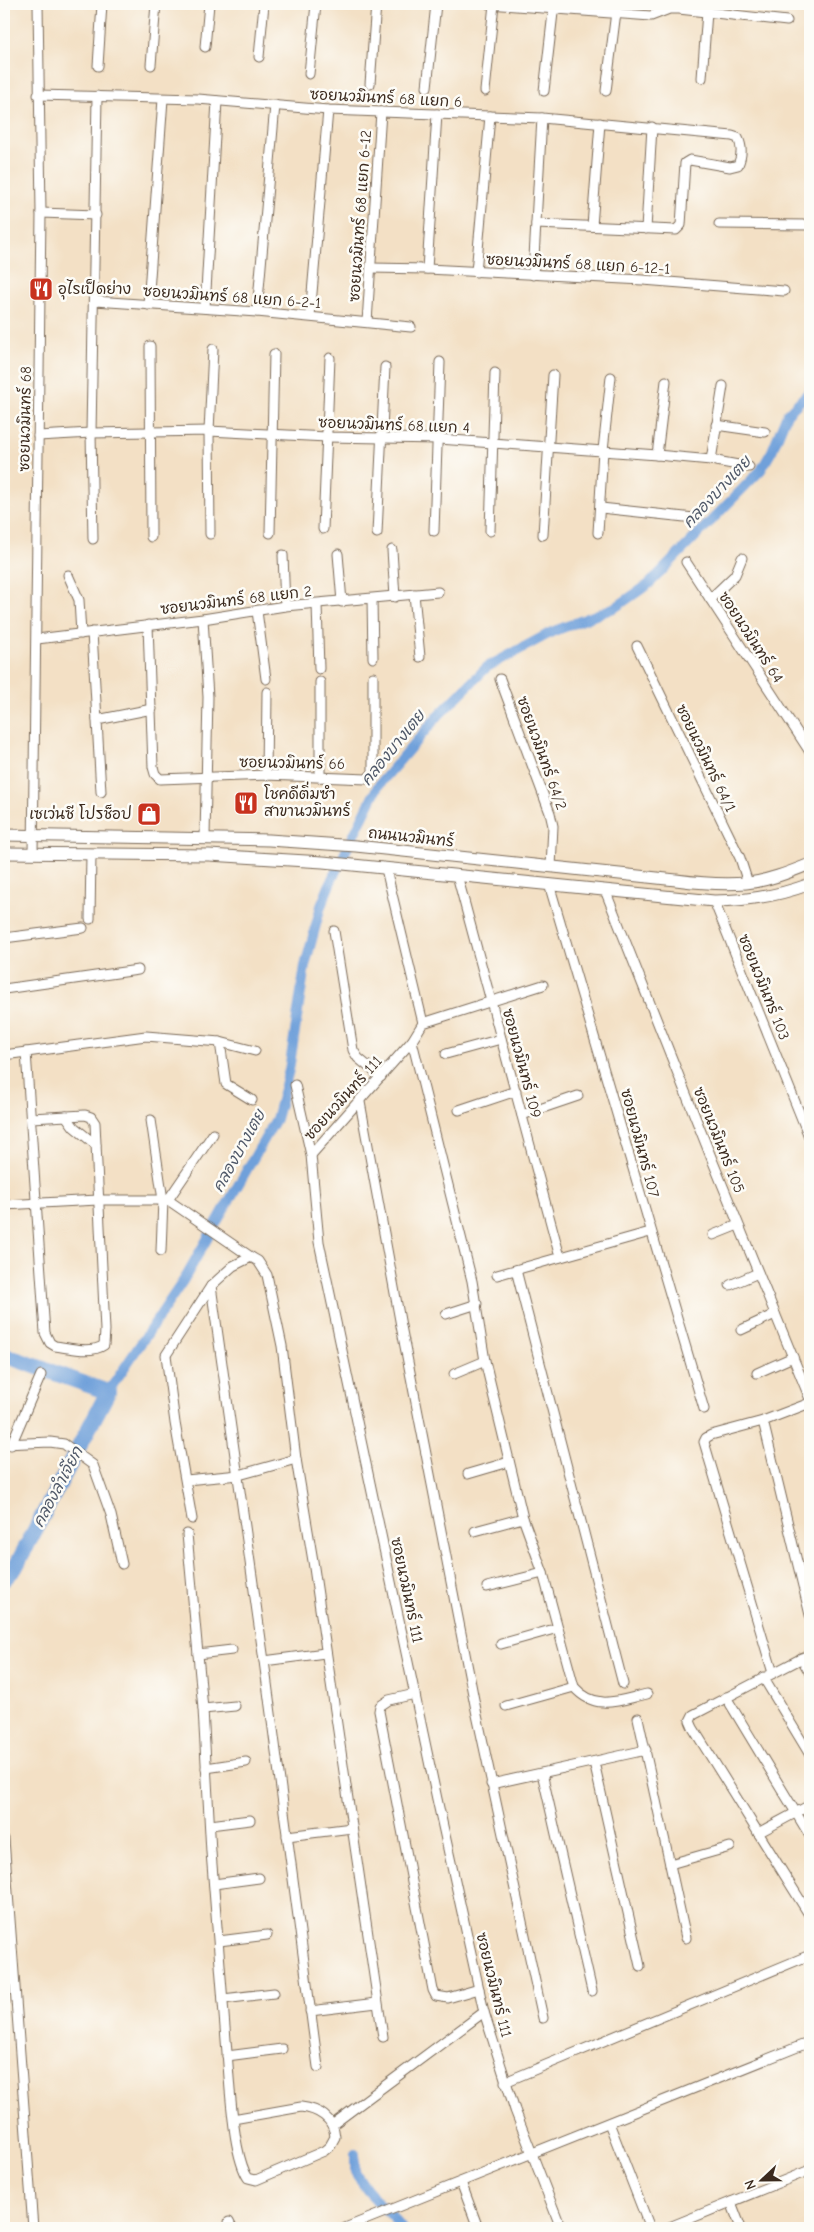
<svg xmlns="http://www.w3.org/2000/svg" width="814" height="2232" font-family="'Comic Neue','Playpen Sans Thai',sans-serif">
<style>
.lines{fill:none;stroke-linecap:round;stroke-linejoin:round}
.canal{stroke:#6fa0da;stroke-width:10}
.river{stroke:#6fa0da;stroke-width:16}
.minor-casing{stroke:#7b6a58;stroke-width:11}
.secondary-casing{stroke:#7b6a58;stroke-width:13}
.minor{stroke:#fff;stroke-width:9}
.secondary{stroke:#fff;stroke-width:11}
.labels{text-anchor:middle;dominant-baseline:central;stroke-width:5;stroke-linejoin:round;paint-order:stroke}
.street-label{font-size:15px;fill:#3b2a1e;stroke:#fdfcf7}
.poi-label{font-size:15px;fill:#3b2a1e;stroke:#fdfcf7;text-anchor:start}
.water-label{font-size:16px;font-style:italic;fill:#505969;stroke:#fdfcf7}
</style>
<rect width="100%" height="100%" fill="#fdfcf7"/>
<filter id="ink" filterUnits="userSpaceOnUse"><feTurbulence type="fractalNoise" baseFrequency=".02" numOctaves="2"/><feDisplacementMap in="SourceGraphic" scale="10" xChannelSelector="R" yChannelSelector="G"/><feConvolveMatrix kernelMatrix="1 2 1 2 8 2 1 2 1" color-interpolation-filters="sRGB"/></filter>
<filter id="wash" filterUnits="userSpaceOnUse"><feTurbulence type="fractalNoise" baseFrequency=".0096" numOctaves="4" result="noise"/><feDisplacementMap in="SourceGraphic" scale="20" xChannelSelector="R" yChannelSelector="G"/><feGaussianBlur stdDeviation="1.12" result="paint"/><feColorMatrix in="noise" values="0 0 0 0 0 0 0 0 0 0 0 0 0 0 0 0 0 1.4 0 .05"/><feComposite in="paint" operator="in"/></filter>
<g filter="url(#wash)">
<rect width="100%" height="100%" fill="#f3e0c5"/>
<g class="lines">
<g class="canal">
<path d="M108,1392l75,-111 93,-162 13,-49 16,-104 16,-60 11,-27 46,-93 59,-69 50,-50 65,-35 64,-25 33,-23 112,-114 11,-19 15,-37 23,-23"/>
<path d="M355,2154v18l12,18 35,38"/>
</g>
<path class="river" d="M4,1355l104,37 -93,176 -11,11"/>
</g>
</g>
<g filter="url(#ink)">
<g class="lines">
<g class="minor-casing">
<g id="minor">
<path d="M489,4l162,12 18,-7h10l108,12"/>
<path d="M205,47l4,-43"/>
<path d="M259,57l5,-53"/>
<path d="M151,65l5,-61"/>
<path d="M98,66l4,-62"/>
<path d="M309,74l7,-70"/>
<path d="M702,78l5,-66"/>
<path d="M370,84l6,-80"/>
<path d="M427,87l9,-83"/>
<path d="M485,91l9,-87"/>
<path d="M544,91l10,-87"/>
<path d="M606,91l11,-87"/>
<path d="M38,95l160,4 130,11 214,8 190,18 6,2c5,10 4,18 0,27l-8,2 -40,-7 -5,3 -4,62 -5,5 -140,-6"/>
<path d="M41,213l55,2"/>
<path d="M719,224l91,1"/>
<path d="M592,226l8,-103"/>
<path d="M646,229l6,-102"/>
<path d="M371,268l56,1 216,11 141,11"/>
<path d="M427,269l10,-155"/>
<path d="M476,272l14,-156"/>
<path d="M533,275l9,-157"/>
<path d="M95,301l162,11 154,15"/>
<path d="M148,305l15,-206"/>
<path d="M205,308l12,-207"/>
<path d="M257,312l18,-207"/>
<path d="M310,316l18,-206"/>
<path d="M367,322l14,-210"/>
<path d="M150,346l1,191"/>
<path d="M716,425l49,7"/>
<path d="M38,436l53,-3 118,-2 118,6 112,2 218,16 54,5 38,7"/>
<path d="M657,455l9,-74"/>
<path d="M711,460l12,-74"/>
<path d="M601,508l93,10"/>
<path d="M323,529l7,-171"/>
<path d="M434,531l6,-169"/>
<path d="M490,531l5,-158"/>
<path d="M270,533l4,-179"/>
<path d="M377,533l8,-166"/>
<path d="M598,533l5,-83 8,-73"/>
<path d="M210,534l-1,-103 4,-82"/>
<path d="M543,535l10,-160"/>
<path d="M93,539l-2,-106 6,-337"/>
<path d="M392,550l3,47"/>
<path d="M338,554l4,48"/>
<path d="M283,555l2,51"/>
<path d="M686,562l124,190"/>
<path d="M68,575l11,25 2,34"/>
<path d="M414,594l6,63"/>
<path d="M372,599l1,59"/>
<path d="M710,599l25,-24 7,-17"/>
<path d="M317,604l2,65"/>
<path d="M257,611l9,68"/>
<path d="M203,619l5,78 -3,140"/>
<path d="M148,625l5,142 2,7 5,5 106,-4 101,4 6,-6v-96"/>
<path d="M92,632l9,160"/>
<path d="M37,639l166,-20 82,-13 153,-14"/>
<path d="M637,646l103,212 8,25"/>
<path d="M500,679l50,134 3,13 -2,41"/>
<path d="M320,682v95"/>
<path d="M97,720l55,-11"/>
<path d="M266,775l1,-83"/>
<path d="M33,853l8,-640 -3,-209"/>
<path d="M457,875l103,382"/>
<path d="M549,884c53,175 102,351 155,525"/>
<path d="M605,890l108,272 97,237"/>
<path d="M714,901l96,238"/>
<path d="M90,919l1,-65"/>
<path d="M334,931l19,119 5,8 23,19"/>
<path d="M4,938l79,-10"/>
<path d="M4,989l134,-19"/>
<path d="M423,1023l120,-38"/>
<path d="M412,1041l60,240 13,80 38,157 20,55 31,114c22,25 46,13 73,7"/>
<path d="M220,1042l6,42 26,16"/>
<path d="M26,1052l19,281 5,10 5,3c16,2 36,8 49,-1l1,-15 -10,-207 -4,-6 -6,-2 -54,3"/>
<path d="M446,1054l55,-15"/>
<path d="M4,1055l142,-19 74,6 35,9"/>
<path d="M295,1085l16,70 8,87 118,557 47,213 31,98 46,118"/>
<path d="M360,1102l41,224 76,389 66,303"/>
<path d="M459,1110l57,-19"/>
<path d="M522,1115l56,-19"/>
<path d="M66,1116l8,11 22,18"/>
<path d="M151,1120l12,80 -2,51"/>
<path d="M311,1155l101,-114 11,-18 -37,-154"/>
<path d="M168,1200l45,-66"/>
<path d="M4,1205l94,-5h70l83,57"/>
<path d="M713,1235l25,-10"/>
<path d="M516,1270l107,414"/>
<path d="M497,1275l153,-43"/>
<path d="M730,1285l28,-12"/>
<path d="M211,1286l53,375 54,406"/>
<path d="M446,1314l31,-10"/>
<path d="M741,1330l34,-16"/>
<path d="M757,1373l36,-16"/>
<path d="M454,1374l31,-13"/>
<path d="M763,1421l47,194"/>
<path d="M4,1444l46,-2 14,2 29,21 18,50 11,49"/>
<path d="M11,1445l30,-70"/>
<path d="M468,1474l41,-12"/>
<path d="M186,1480l53,-5 57,-16"/>
<path d="M192,1519l-17,-96 -9,-68 45,-69 22,-20 18,-9 7,4 9,14 15,71 14,113 17,102 70,476"/>
<path d="M475,1531l48,-13"/>
<path d="M187,1534l16,175 8,143 19,238c2,23 6,70 18,88l8,2 68,-29 6,-5 5,-9c-1,-19 -17,-28 -34,-30l-68,12"/>
<path d="M487,1587l56,-14"/>
<path d="M501,1644l57,-16"/>
<path d="M198,1654l34,-4"/>
<path d="M810,1654l-117,61 -3,6 3,7 117,188"/>
<path d="M801,1658l9,15"/>
<path d="M264,1661l61,-8"/>
<path d="M773,1673l-69,-231 2,-4 5,-3 52,-14 47,-18"/>
<path d="M763,1677l47,78"/>
<path d="M415,1694l-26,6 -9,6 -1,5 54,279 3,6 12,2 31,-9"/>
<path d="M726,1697l84,139"/>
<path d="M506,1706l68,-19"/>
<path d="M203,1709l32,-3"/>
<path d="M638,1718l48,220"/>
<path d="M594,1762l46,204"/>
<path d="M206,1768l40,-6"/>
<path d="M542,1773l50,218"/>
<path d="M491,1784l155,-34"/>
<path d="M210,1825l40,-5"/>
<path d="M758,1833l52,-28"/>
<path d="M287,1836l65,-8"/>
<path d="M4,1839l29,389"/>
<path d="M670,1864l60,-17"/>
<path d="M214,1884l45,-6"/>
<path d="M219,1941l48,-6"/>
<path d="M223,1999l51,-6"/>
<path d="M310,2011l67,-8"/>
<path d="M227,2056l55,-7"/>
<path d="M505,2082l305,-127"/>
<path d="M609,2123l41,105"/>
<path d="M332,2125l152,-113"/>
<path d="M461,2182l17,46"/>
<path d="M731,2202l10,26"/>
<path d="M229,2222l3,6"/>
<path d="M345,2228l465,-186"/>
<path d="M667,2228l143,-58"/>
</g>
</g>
<g class="secondary-casing">
<g id="secondary">
<path d="M4,835l265,5 87,6 320,34c23,3 47,5 70,3 22,-2 44,-11 64,-19"/>
<path d="M4,853l205,2 114,7 391,39c34,0 64,-5 96,-17"/>
</g>
</g>
<use href="#minor" class="minor"/>
<use href="#secondary" class="secondary"/>
</g>
</g>
<defs>
<g id="restaurant-square" transform="scale(1.25)"><rect x="-9" y="-9" width="18" height="18" rx="4" fill="#c8321e" stroke="#fdfcf7"/><path d="M-5-6h1v4h1v-4h1v4h1v-4h1v5L-1.5 .5V6h-2V.5L-5-1ZM5-6V6H3V1.5H1.5Q1.5-4 5-6Z" fill="#fff"/></g>
<g id="shop-square" transform="scale(1.25)"><rect x="-9" y="-9" width="18" height="18" rx="4" fill="#c8321e" stroke="#fdfcf7"/><path d="M-5-2.5h2.3a2.7 3.5 0 0 1 5.4 0H5L5.5 6h-11ZM-1.5-2.5h3a1.5 2.3 0 0 0-3 0Z" fill="#fff"/></g>
</defs>
<g fill-rule="evenodd">
<use href="#restaurant-square" x="41" y="289"/>
<use href="#restaurant-square" x="246" y="803"/>
<use href="#shop-square" x="149" y="814"/>
</g>
<g class="labels">
<g class="street-label">
<text transform="translate(386 98) rotate(3)">ซอยนวมินทร์ 68 แยก 6</text>
<text transform="translate(360 216) rotate(-86)">ซอยนวมินทร์ 68 แยก 6-12</text>
<text transform="translate(578 264) rotate(3)">ซอยนวมินทร์ 68 แยก 6-12-1</text>
<text transform="translate(232 297) rotate(4)">ซอยนวมินทร์ 68 แยก 6-2-1</text>
<text transform="translate(25 419) rotate(-89)">ซอยนวมินทร์ 68</text>
<text transform="translate(394 425) rotate(2)">ซอยนวมินทร์ 68 แยก 4</text>
<text transform="translate(236 600) rotate(-7)">ซอยนวมินทร์ 68 แยก 2</text>
<text transform="translate(751 637) rotate(57)">ซอยนวมินทร์ 64</text>
<text transform="translate(542 753) rotate(70)">ซอยนวมินทร์ 64/2</text>
<text transform="translate(706 758) rotate(64)">ซอยนวมินทร์ 64/1</text>
<text transform="translate(292 763) rotate(1)">ซอยนวมินทร์ 66</text>
<text transform="translate(411 837) rotate(6)">ถนนนวมินทร์</text>
<text transform="translate(764 987) rotate(68)">ซอยนวมินทร์ 103</text>
<text transform="translate(522 1063) rotate(75)">ซอยนวมินทร์ 109</text>
<text transform="translate(343 1098) rotate(-48)">ซอยนวมินทร์ 111</text>
<text transform="translate(719 1140) rotate(68)">ซอยนวมินทร์ 105</text>
<text transform="translate(640 1143) rotate(75)">ซอยนวมินทร์ 107</text>
<text transform="translate(407 1590) rotate(78)">ซอยนวมินทร์ 111</text>
<text transform="translate(494 1985) rotate(76)">ซอยนวมินทร์ 111</text>
</g>
<g class="poi-label">
<text x="58" y="289">อุไรเป็ดย่าง</text>
<text x="264" y="794">โชคดีติ่มซำ<tspan x="264" dy="17">สาขานวมินทร์</tspan></text>
<text x="132" y="814" text-anchor="end">เซเว่นซี โปรช็อป</text>
</g>
<g class="water-label">
<text transform="translate(717 492) rotate(-47)">คลองบางเตย</text>
<text transform="translate(393 748) rotate(-51)">คลองบางเตย</text>
<text transform="translate(239 1151) rotate(-61)">คลองบางเตย</text>
<text transform="translate(58 1487) rotate(-62)">คลองลำเจียก</text>
</g>
</g>
<rect width="814" height="2232" fill="none" stroke="#fdfcf7" stroke-width="20"/>
<g transform="translate(762 2180) rotate(248)" stroke="#fdfcf7" stroke-width="4" paint-order="stroke">
<path d="M0-4L9 19L0 12L-9 19Z" fill="#3b2a1e"/>
<text y="-8" font-size="14" font-weight="bold" text-anchor="middle" fill="#3b2a1e">N</text>
</g>
</svg>
